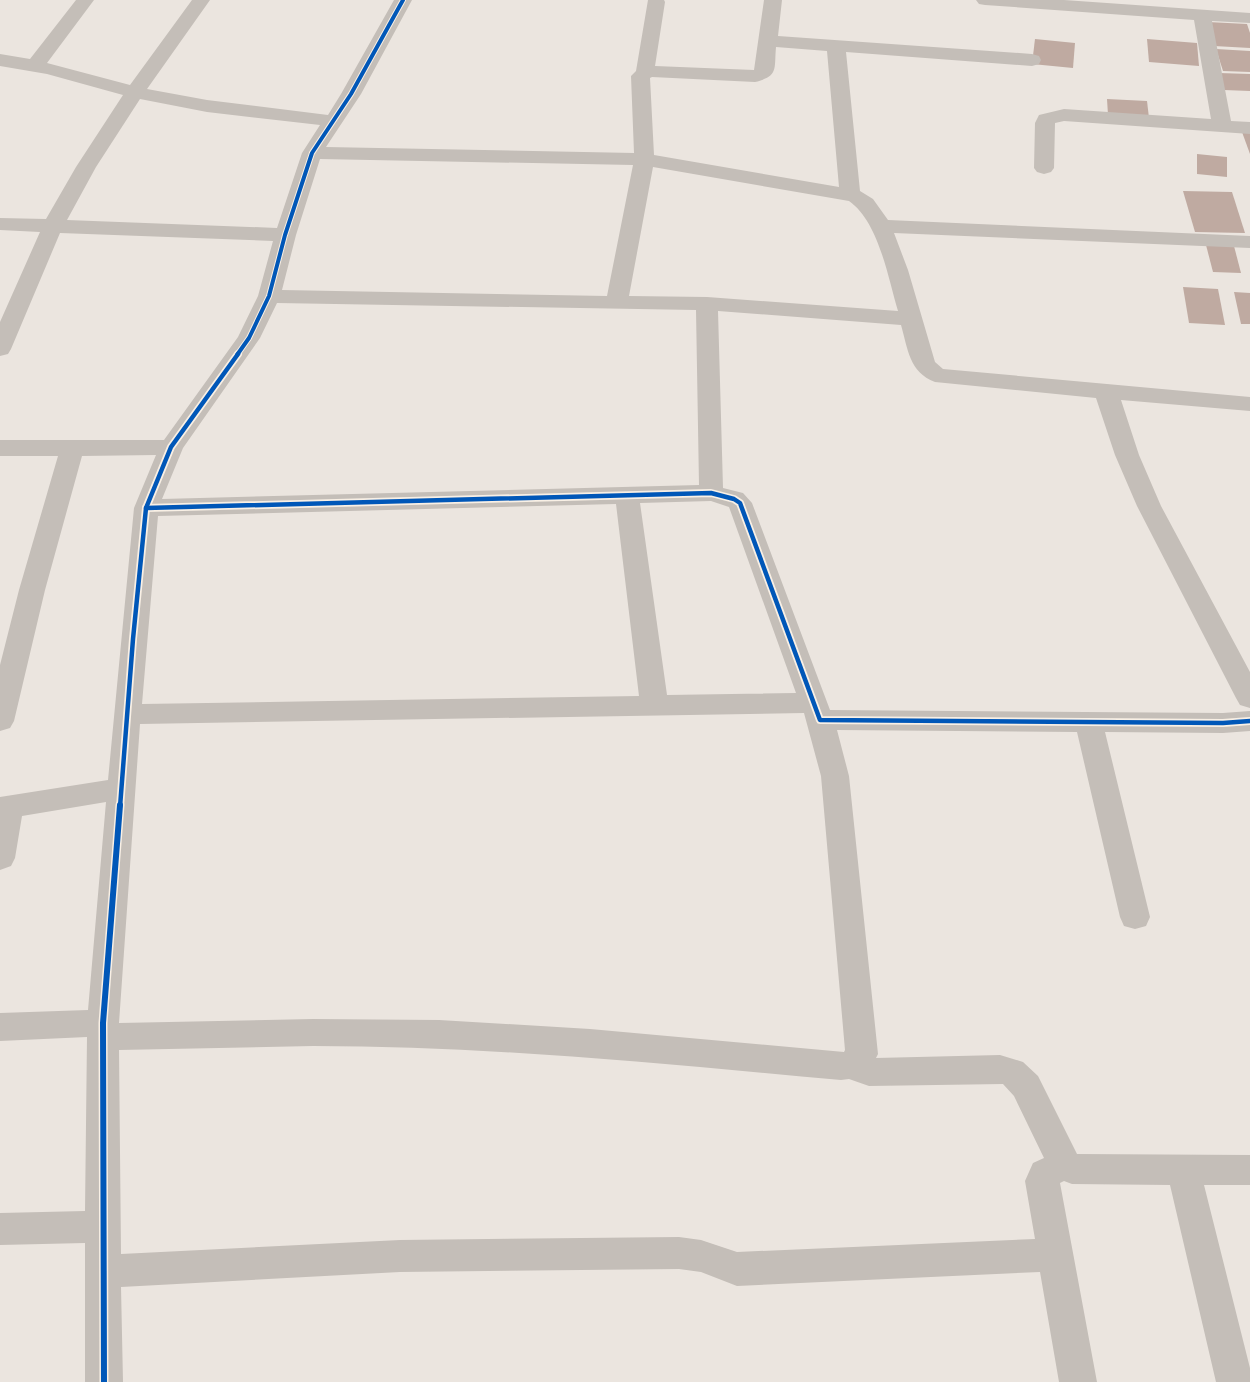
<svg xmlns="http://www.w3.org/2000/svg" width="1250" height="1382" font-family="'Archivo Narrow',sans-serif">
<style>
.building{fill:#bfaaa1}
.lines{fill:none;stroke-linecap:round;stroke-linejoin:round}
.minor{fill:#c4beb8;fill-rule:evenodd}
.cycleway-far2-casing{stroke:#f9f0e5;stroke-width:6}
.cycleway-far1-casing{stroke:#f9f0e5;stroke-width:8}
.cycleway-casing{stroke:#f9f0e5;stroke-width:9}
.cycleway-far2{stroke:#0057b8;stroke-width:4}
.cycleway-far1{stroke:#0057b8;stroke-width:4.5}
.cycleway{stroke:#0057b8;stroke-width:6}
</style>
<rect width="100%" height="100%" fill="#ebe5df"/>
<g class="building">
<path d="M1208,22l39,2 3,9v15l-36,-2z"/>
<path d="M1035,39l40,4 -2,25 -41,-4z"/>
<path d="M1147,39l50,4 2,23 -50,-4z"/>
<path d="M1216,49l34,2v21l-27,-1z"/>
<path d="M1219,73l31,1v17l-26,-1z"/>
<path d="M1107,99l40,2 2,17 -41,-3z"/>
<path d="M1242,132h8v22z"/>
<path d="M1197,154l30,3v20l-30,-3z"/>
<path d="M1183,191l49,1 13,41 -50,-1z"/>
<path d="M1206,245l28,1 7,27 -28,-1z"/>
<path d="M1183,287l35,2 7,36 -36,-2z"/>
<path d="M1234,292l16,1v31h-9z"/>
</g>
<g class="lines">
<g class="minor">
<path d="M76,0h18l-47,63 83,22 62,-85h18l-63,89 60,11 121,15 13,-21 53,-94h18l-51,94 -35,53 308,6 -3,-77 5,-5 12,-71h16l1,2 -10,64 99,4 10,-70h18l-4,36 254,18 7,2 2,4 -2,4 -7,2 -186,-14 14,139 13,8 15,21 362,16v12l-356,-15 14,37 27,92 8,7 307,28v14l-129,-11 18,55 22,51 89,166v36l-10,-3 -4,-7 -99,-192 -22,-51 -19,-57 -161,-16c-26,-10 -27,-33 -34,-57l-183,-14 5,177 20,5 9,10 78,207 393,3 27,-2v20l-27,2 -118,-1 45,185 -4,9 -11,3 -11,-3 -4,-9 -43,-185 -240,-2 12,46 29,278 -2,4 124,-3 23,7 15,14 39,78 173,1v30h-46l46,183v14h-34l-46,-197 -98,-1 -8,-3 -4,2 37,199h-38l-19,-110 -303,14 -36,-14 -22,-3 -279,3 -279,15 2,95h-38v-139l-85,2v-32l85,-2 2,-174 -87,4v-28l88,-3 18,-208 -84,14 -7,42 -4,8 -11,4v-73l108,-17 26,-272 22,-53 -74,1 -37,134 -31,131 -4,7 -10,3v-66l19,-75 39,-134h-58v-16h164l74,-103 20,-41 15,-55 -213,-8 -49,116 -3,5 -8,2v-34l40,-90 -40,-2v-12l46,1 30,-52 47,-72 -76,-21 -47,-8v-12l30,5zM776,47l51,4 12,136 -185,-32 -4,-77 2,-1 103,5c24,-6 19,-13 21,-35zM140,99l67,13 113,13 -18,28 -25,75 -210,-8 29,-53zM320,159l313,6 -26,131 -325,-6 14,-55zM653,167l196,34c30,21 39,77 49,110l-191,-14 -78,-1zM277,303l419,7 3,175 -537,14 21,-51 77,-110zM711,501l18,6 67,186 -129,2 -27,-192zM616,504l23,192 -497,8 16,-188zM804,713l17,63 24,274 -1,2 -254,-23 -151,-9 -126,-1 -194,4 21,-299zM313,1046c177,0 352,18 528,34l8,-1 20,7 134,-2 11,12 30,62 -11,5 -8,18 10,58 -298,13 -36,-12 -22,-3 -279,3 -279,14 -2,-204z"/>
<path d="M976,0h88l186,13v10l-38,-2 19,100 19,1v12l-186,-13 -9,2 -1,45 -3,4 -7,2 -7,-2 -3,-4 1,-45 4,-8 25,-6 147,10 -17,-99 -209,-15 -6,-1z"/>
</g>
<g class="cycleway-far2-casing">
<path id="cycleway-far2" d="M237,355l12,-17 20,-42 16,-61 27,-82 39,-59 52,-94"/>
</g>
<g class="cycleway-far1-casing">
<g id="cycleway-far1">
<path d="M146,508l565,-15 23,6 6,4 80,217 403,3 27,-2"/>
<path d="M120,807l13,-168 13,-131 25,-61 67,-93"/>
</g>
</g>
<g class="cycleway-casing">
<path id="cycleway" d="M104,1382l-1,-359 17,-218"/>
</g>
<use href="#cycleway-far2" class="cycleway-far2"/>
<use href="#cycleway-far1" class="cycleway-far1"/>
<use href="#cycleway" class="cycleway"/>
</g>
</svg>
